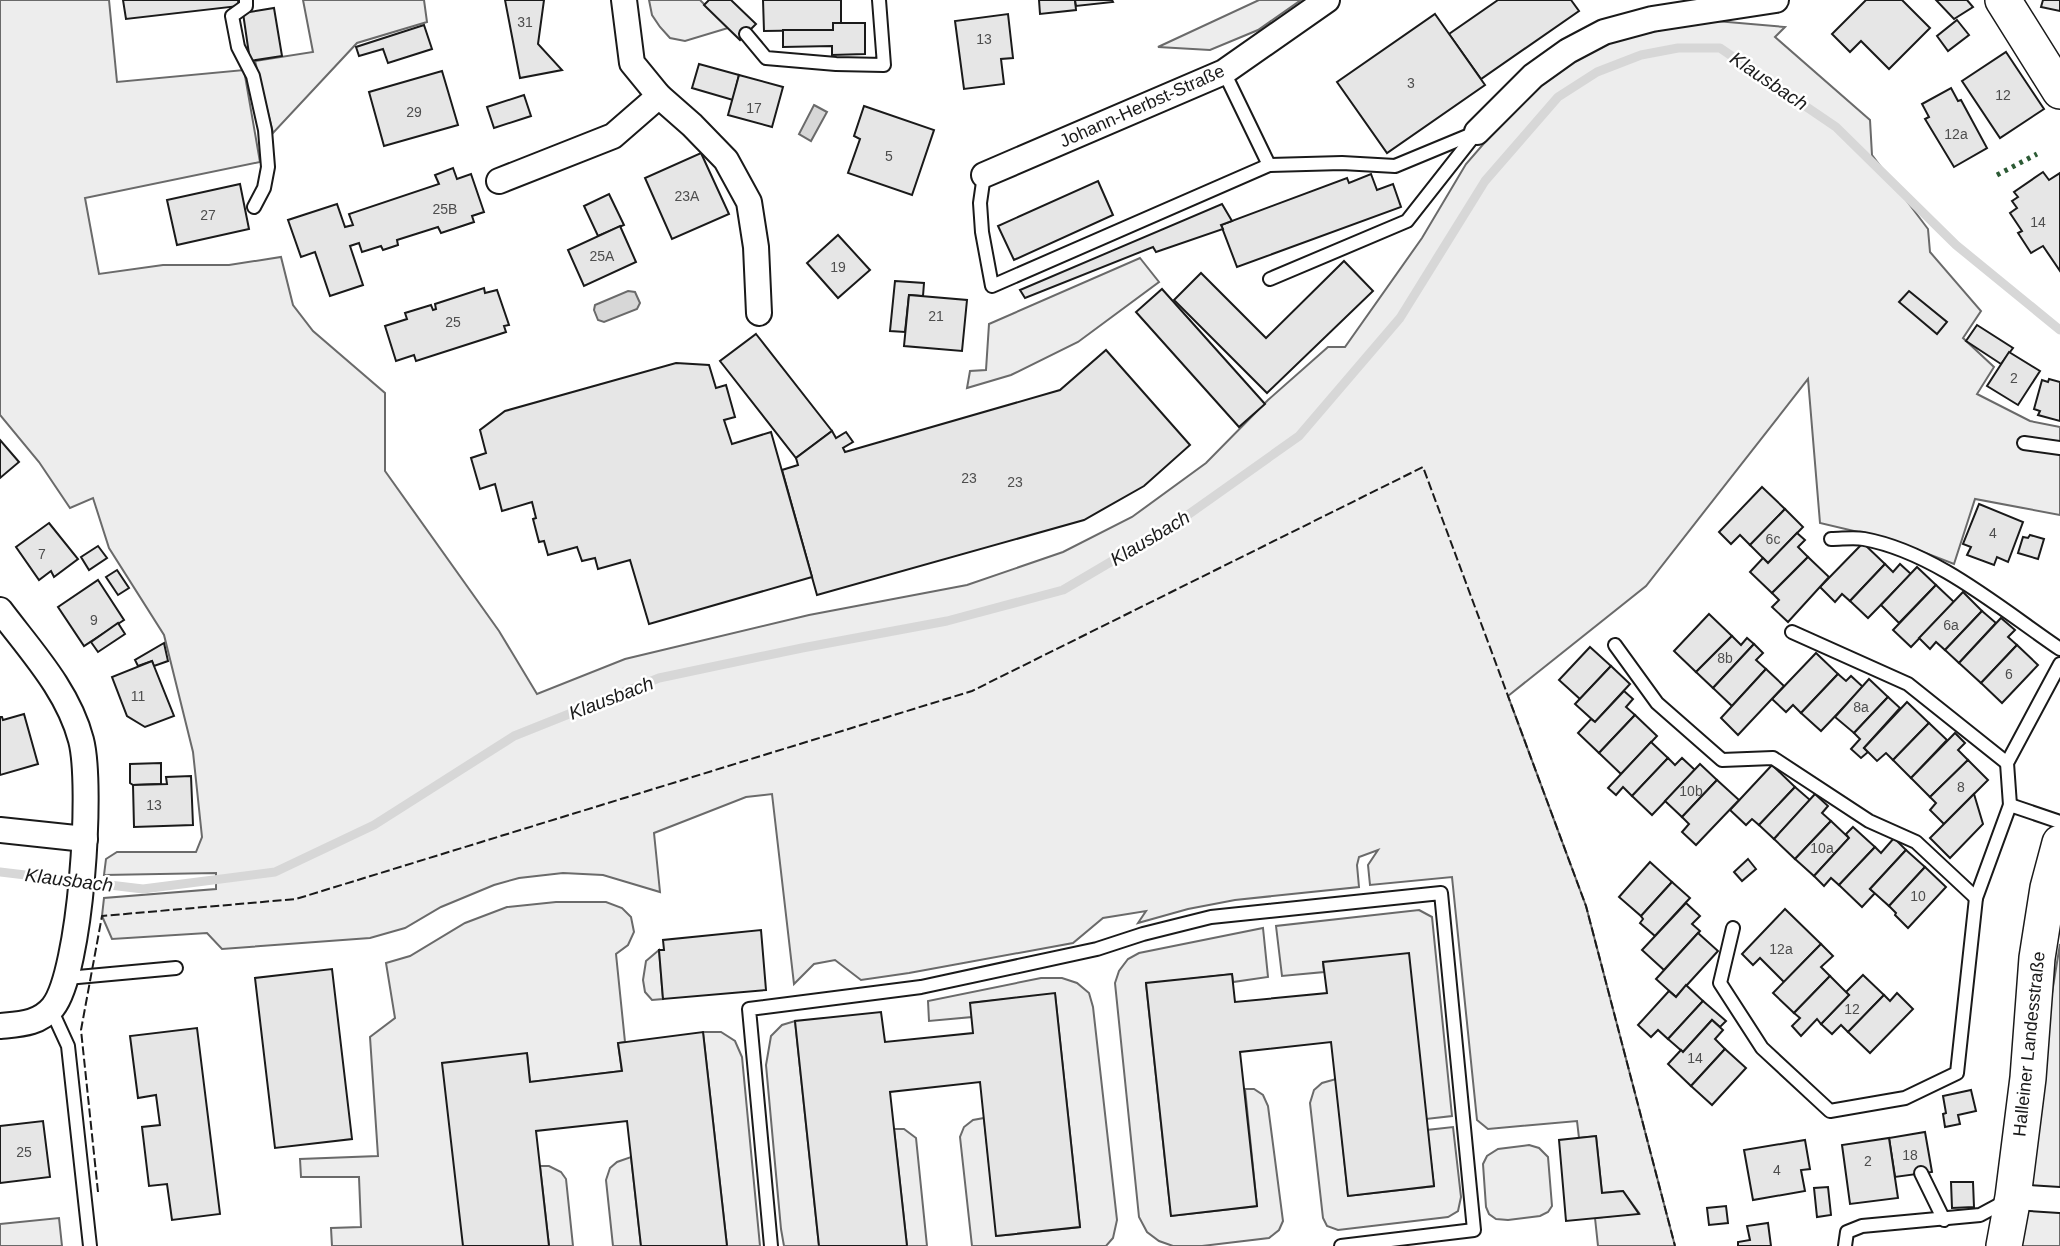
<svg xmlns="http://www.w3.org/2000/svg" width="2060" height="1246" font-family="Helvetica,sans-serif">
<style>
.built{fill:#ededed;stroke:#6a6a6a;stroke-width:2}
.water{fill:#d7d7d7;stroke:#6a6a6a;stroke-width:2}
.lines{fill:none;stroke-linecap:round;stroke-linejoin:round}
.stream{stroke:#d7d7d7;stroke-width:9}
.building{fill:#e6e6e6;stroke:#1a1a1a;stroke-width:2}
.service-casing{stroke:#1a1a1a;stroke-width:16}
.minor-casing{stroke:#1a1a1a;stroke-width:28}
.secondary-casing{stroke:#1a1a1a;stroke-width:38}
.service{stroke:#fff;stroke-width:12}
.minor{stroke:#fff;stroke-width:24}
.secondary{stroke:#fff;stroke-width:35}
.hedge{stroke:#2b5a34;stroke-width:5;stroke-dasharray:3.5 5;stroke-linecap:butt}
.fence{stroke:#1a1a1a;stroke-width:2;stroke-dasharray:9 3.5;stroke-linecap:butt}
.labels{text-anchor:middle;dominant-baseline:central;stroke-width:5;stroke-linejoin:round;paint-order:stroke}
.number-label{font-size:14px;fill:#4d4d4d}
.street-label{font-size:18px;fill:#1a1a1a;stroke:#fff}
.water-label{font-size:19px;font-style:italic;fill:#1a1a1a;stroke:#fff}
</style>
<rect width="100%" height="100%" fill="#fff"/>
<g class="built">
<path d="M0,0h109l8,82 127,-12 16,92 -175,36 14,76 64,-9h66l52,-8 12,48 20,26 72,62v78l114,160 38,63 88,-35 184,-44 158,-30 96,-33 69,-35 74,-54 62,-63 60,-53h17l77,-109 44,-74 59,-68 40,-33 41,-21 74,-16 36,-5 69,6 -10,10 95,83 2,35 56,74 2,23 51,59 -18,27 31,29 -17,27 53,27 30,6v88l-85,-16 -21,65 -62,-24 -72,-17 -12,-144 -162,207 -138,110 78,210 89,340h-77l-3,-28 44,-5 -16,-22 -21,2 -6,-57 -17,2 -2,-17 -89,8 -11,-9 -25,-243 -82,8 -2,-20 10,-15 -19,7 -2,8 2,22 -124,13 -47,9 -50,14 8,-12 -43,7 -30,25 -164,30 -48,7 -26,-20 -21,4 -20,20 -22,-190 -26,3 -92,36 6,59 -57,-17 -40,-2 -44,5 -25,7 -53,22 -36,21 -35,10 -148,11 -15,-16 -95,6 -10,-23 2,-18 112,-9v-16l-112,2 2,-16 11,-7h79l6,-15 -9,-85 -29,-117 -55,-87 -16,-50 -23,10 -31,-46 -39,-47z"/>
<path d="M303,0h121l3,22 -70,21 -84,90 -18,-72 58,-9z"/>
<path d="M649,0h51l28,28 -43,13 -15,-3 -10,-11 -8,-12z"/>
<path d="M1259,0h42l-43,30 -48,20 -52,-3z"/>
<path d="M1140,258l19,24 -81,60 -67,33 -44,13 3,-17 16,-1 3,-46z"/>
<path d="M556,902h50l16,6 9,9 3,15 -6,13 -12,9 9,88 -7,1 4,28 -92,11 -3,-28 -64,192h-131l-1,-18 30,-1 -2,-50h-58l-1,-18 78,-3 -8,-119 25,-19 -9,-55 24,-7 55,-33 42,-16z"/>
<path d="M1419,910l13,7 20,199 -26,3 -103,-156 1,9 -42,4 -6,-50z"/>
<path d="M1263,928l5,49 -35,5 -1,-8 -86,10 25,232 86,-10 -12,-117h9l9,6 5,11 15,115 -4,9 -10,8 -67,8h-29l-14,-5 -12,-9 -8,-15 -24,-234 4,-12 9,-12 11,-6z"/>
<path d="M2060,944v302h-40l27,-222z"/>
<path d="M659,950l4,49 -11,1 -7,-8 -2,-12 3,-19z"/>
<path d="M1041,978h21l15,5 12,10 4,14 24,213 -4,18 -7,8h-134l-12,-109 4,-10 9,-7 11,-2 13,118 83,-9 -25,-233 -84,9 1,14 -43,4 -1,-20z"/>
<path d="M795,1021l24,225h-35l-3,-17 -15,-164 5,-29 11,-11z"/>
<path d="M703,1032h18l14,9 7,16 18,189h-33z"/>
<path d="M1336,1079l12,117 86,-10 -7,-56 26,-3 8,70 -3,14 -10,6 -110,13 -11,-4 -4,-8 -13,-115 4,-13 8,-7z"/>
<path d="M894,1129h10l12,9 11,108h-20z"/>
<path d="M1529,1145l10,3 9,9 4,49 -4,6 -8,4 -32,4 -12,-1 -7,-5 -3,-7 -3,-43 4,-8 11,-7z"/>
<path d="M631,1157l10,89h-28l-7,-66 4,-12 7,-6z"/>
<path d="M540,1166h9l12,6 5,7 7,67h-24z"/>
<path d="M59,1218l3,28h-62v-22z"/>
</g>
<g class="water">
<path d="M814,105l13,7 -16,29 -12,-7z"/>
<path d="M628,291l7,1 5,11 -3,6 -33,13 -6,-2 -4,-10 1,-5z"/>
</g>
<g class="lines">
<path class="stream" d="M0,872l143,17 132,-17 99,-47 140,-89 145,-58 143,-30 145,-27 116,-31 112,-66 124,-88 101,-118 85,-137 73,-84 39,-25 44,-17 37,-7h42l116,79 120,118 104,85"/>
</g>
<g class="building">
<path d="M123,0h115l1,6 -113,13z"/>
<path d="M505,0h39l-6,44 24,26 -42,8z"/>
<path d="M709,0h22l25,24 -16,16 -36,-35z"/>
<path d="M763,0h78v23h-8v7l-69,1z"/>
<path d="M1039,0h36l1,10 -36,4z"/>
<path d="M1075,0h37l1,2 -37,4z"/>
<path d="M1498,0h73l8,11 -98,68 -32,-45z"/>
<path d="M1866,0h36l28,28 -41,41 -28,-28 -11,11 -18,-18z"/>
<path d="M1936,0h31l6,7 -19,12z"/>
<path d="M2043,0h17v11l-19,-4z"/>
<path d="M274,8l8,48 -32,5 -7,-48z"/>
<path d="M1008,14l5,44 -12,1 3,25 -40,5 -9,-68z"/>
<path d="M1435,14l50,71 -98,68 -50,-71z"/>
<path d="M1957,20l12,15 -21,16 -11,-15z"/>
<path d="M833,23h32v31l-33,1v-9l-49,1v-17h50z"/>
<path d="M424,25l8,24 -44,14 -5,-14 -24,7 -3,-9z"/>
<path d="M2006,52l38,57 -44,29 -38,-57z"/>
<path d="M699,64l40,11 -6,25 -41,-12z"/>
<path d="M442,71l16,54 -74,21 -15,-54z"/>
<path d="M739,75l44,12 -11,40 -44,-12z"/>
<path d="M1951,88l7,13 3,-1 26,48 -33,19 -29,-48 4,-2 -7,-13z"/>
<path d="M524,95l7,21 -37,12 -7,-21z"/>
<path d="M864,106l70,24 -22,65 -64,-22 12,-34 -6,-3z"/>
<path d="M701,153l28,61 -57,25 -27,-61z"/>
<path d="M453,168l4,11 14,-5 13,38 -12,4 2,6 -33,11 -3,-6 -41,13 1,5 -15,5 -2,-4 -19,6 -3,-9 -9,3 13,39 -33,11 -15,-44 -14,5 -13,-37 49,-16 8,23 8,-2 -4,-11 90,-30 -4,-9z"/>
<path d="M2043,172l6,8 11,-7v98l-17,-25 -12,7 -13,-20 4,-2 -12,-18 7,-5 -5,-7 6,-4 -4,-5z"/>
<path d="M1371,174l6,16 16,-6 8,23 -164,60 -16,-42 126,-47 2,5z"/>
<path d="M1098,181l15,34 -99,45 -16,-34z"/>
<path d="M240,184l9,45 -72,16 -10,-45z"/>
<path d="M609,194l15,31 -26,11 -14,-30z"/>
<path d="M1222,204l10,17 -11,4 2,4 -67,23 -3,-5 -128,51 -5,-8z"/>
<path d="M620,226l16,36 -52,24 -16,-36z"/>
<path d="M838,235l32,35 -32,28 -31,-35z"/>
<path d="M1344,261l29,30 -106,102 -93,-93 27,-27 65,65z"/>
<path d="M895,281l29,2 -1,13 -14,-1 -4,37 -15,-1z"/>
<path d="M484,288l1,5 12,-3 12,35 -5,1 2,6 -90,29 -2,-6 -18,6 -11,-35 22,-7 -2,-6 26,-8 2,5 3,-1 -1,-5z"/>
<path d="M1162,289l103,115 -26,23 -103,-115z"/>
<path d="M1909,291l38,31 -10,12 -38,-32z"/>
<path d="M909,295l58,5 -5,51 -58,-5z"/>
<path d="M1977,325l36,23 -12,16 -35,-23z"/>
<path d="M756,334l76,97 -36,27 -76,-97z"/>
<path d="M1106,350l84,95 -46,41 -60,34 -267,75 -35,-125 16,-5 -2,-7 36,-27 4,7 10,-6 7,10 -10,6 2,4 215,-62z"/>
<path d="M2009,352l31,19 -22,34 -31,-19z"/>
<path d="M676,363l33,2 7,23 10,-3 9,32 -11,3 8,24 39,-12 41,145 -163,47 -19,-64 -32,9 -3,-11 -13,3 -5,-14 -29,8 -4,-14 -5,1 -6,-23 3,-1 -4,-16 -30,9 -7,-27 -15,5 -9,-31 15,-5 -6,-23 25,-19z"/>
<path d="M2049,379l11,3v39l-22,-6 2,-4 -6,-2 8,-29 6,2z"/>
<path d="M0,440l19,22 -19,16z"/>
<path d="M1762,487l23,22 -35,36 -10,-10 -9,9 -12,-12z"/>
<path d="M1979,504l44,18 -15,40 -11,-5 -3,8 -27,-10 4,-8 -8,-3z"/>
<path d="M1785,509l18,18 -35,36 -18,-18z"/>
<path d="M49,523l29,36 -24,18 -3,-6 -12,9 -23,-33z"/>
<path d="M1797,533l8,7 -7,7 10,10 -36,36 -22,-21 13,-14 5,5z"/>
<path d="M2030,535l14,4 -6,20 -20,-6 5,-16 5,1z"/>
<path d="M1863,543l22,21 -35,37 -8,-7 -7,8 -15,-15z"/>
<path d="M98,546l9,12 -18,12 -8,-13z"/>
<path d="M1808,557l21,20 -41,45 -16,-15 7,-7 -7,-7z"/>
<path d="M1885,564l8,8 7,-8 11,10 -43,44 -18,-17z"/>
<path d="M1917,567l19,18 -37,38 -18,-18z"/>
<path d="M117,570l12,18 -11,7 -12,-18z"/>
<path d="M98,580l26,40 -40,26 -26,-39z"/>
<path d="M1936,585l18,17 -43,45 -18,-17z"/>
<path d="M1963,592l19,19 -37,39 -9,-8 -6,7 -11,-11z"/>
<path d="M1982,611l14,12 -37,40 -14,-13z"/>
<path d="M1709,614l23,22 -36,36 -22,-21z"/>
<path d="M2001,618l14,12 -7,7 9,8 -36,38 -22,-20z"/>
<path d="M118,623l7,11 -27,18 -7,-10z"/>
<path d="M1732,636l9,9 6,-7 7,6 -41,44 -17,-16z"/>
<path d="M164,643l4,18 -14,5 -2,-5 -14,5 -3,-6z"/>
<path d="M1754,644l9,9 -7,7 10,9 -34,37 -19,-18z"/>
<path d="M2017,645l21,20 -36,38 -21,-20z"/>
<path d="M1590,647l21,19 -31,33 -21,-19z"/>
<path d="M1816,653l22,21 -37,39 -8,-8 -7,7 -14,-13z"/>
<path d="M152,661l22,55 -29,11 -18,-11 -15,-39z"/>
<path d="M1611,666l19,18 -35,38 -20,-18z"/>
<path d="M1766,669l18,17 -46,49 -17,-17z"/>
<path d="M1838,674l8,7 5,-5 12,11 -42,44 -20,-18z"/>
<path d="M1869,679l19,18 -34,36 -19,-16z"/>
<path d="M1624,691l9,8 -7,8 9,8 -36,38 -21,-20 13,-14 4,3z"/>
<path d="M1888,697l12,11 -36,40 4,4 -7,6 -10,-9 9,-10 -6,-6z"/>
<path d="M1907,702l22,21 -36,37 -7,-7 -9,8 -13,-13z"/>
<path d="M24,714l14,50 -38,11v-58h2l1,3z"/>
<path d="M1635,715l22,21 -36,38 -22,-21z"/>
<path d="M1929,723l18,17 -36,38 -18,-18z"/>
<path d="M1955,733l10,10 -7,7 10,10 -38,37 -19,-19z"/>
<path d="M1651,742l17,16 -36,38 -9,-9 -7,8 -8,-7z"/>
<path d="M1668,758l7,7 7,-7 13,12 -43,45 -20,-19z"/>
<path d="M1968,760l20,20 -44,44 -14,-14 6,-7 -6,-6z"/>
<path d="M161,763v21l-28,1 -3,-2v-19z"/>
<path d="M1700,764l17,16 -35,37 -17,-16z"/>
<path d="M1772,765l23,22 -36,38 -7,-6 -6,6 -16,-15z"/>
<path d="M191,776l2,49 -59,2 -1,-42 34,-1 -1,-7z"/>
<path d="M1717,780l22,20 -43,45 -14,-13 7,-8 -7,-7z"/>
<path d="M1795,787l15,13 -36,39 -15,-14z"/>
<path d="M1815,794l13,12 -6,7 9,8 -36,38 -21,-20z"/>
<path d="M1974,794l9,30 -33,34 -20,-20z"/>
<path d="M1831,821l18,17 -35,38 -19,-17z"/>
<path d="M1853,827l22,20 -36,38 -8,-7 -7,8 -10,-10 35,-38 -3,-4z"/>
<path d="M1894,838l12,12 -36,39 5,4 -13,14 -23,-22 36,-38 6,6z"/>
<path d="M1906,850l19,17 -36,39 -19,-17z"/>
<path d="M1748,859l8,10 -14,12 -8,-9z"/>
<path d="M1650,862l22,20 -31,34 -22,-19z"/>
<path d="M1925,867l21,20 -38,41 -13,-13 1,-2 -7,-7z"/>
<path d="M1672,882l18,16 -35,38 -15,-13 3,-4 -2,-3z"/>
<path d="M1686,903l14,13 -8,8 8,7 -36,39 -22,-20z"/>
<path d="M1785,909l36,35 -37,38 -24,-24 -7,7 -11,-11z"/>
<path d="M761,930l5,60 -103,9 -4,-49h5l-1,-10z"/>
<path d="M1698,933l20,18 -42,46 -20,-18z"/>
<path d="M1821,944l12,12 -12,11 9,9 -36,37 -21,-20z"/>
<path d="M1409,953l25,233 -86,10 -17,-154 -91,10 17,154 -86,10 -25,-233 86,-9 3,28 92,-9 -4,-31z"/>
<path d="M332,969l20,170 -77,9 -20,-170z"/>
<path d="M1863,975l21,20 -36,37 -7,-7 -9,9 -11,-10 28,-29 -3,-3z"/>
<path d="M1830,976l19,19 -28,29 -4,-5 -16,17 -9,-10 8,-8 -6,-5z"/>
<path d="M1686,985l17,16 -35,38 -10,-9 -7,7 -13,-12 31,-34 7,6z"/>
<path d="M1055,993l25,234 -84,9 -16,-154 -90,10 17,154h-88l-24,-225 86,-9 4,30 88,-9 -3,-30z"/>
<path d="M1897,993l16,16 -43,44 -22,-21 36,-37 6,6z"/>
<path d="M1703,1001l23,20 -6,6 -8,-7 -29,32 -15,-13z"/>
<path d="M1712,1020l11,10 -8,9 10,10 -34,37 -23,-22 13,-14 2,2z"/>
<path d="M197,1028l23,186 -48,6 -5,-36 -18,2 -7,-59 18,-2 -4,-30 -18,3 -8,-62z"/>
<path d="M703,1032l24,214h-86l-14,-125 -91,10 13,115h-86l-21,-183 85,-10 3,29 92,-11 -4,-28z"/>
<path d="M1725,1049l21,19 -34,37 -21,-19z"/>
<path d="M1971,1090l5,21 -18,4 2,9 -15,3 -2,-13 3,-1 -3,-17z"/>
<path d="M43,1121l7,56 -50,6v-57z"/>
<path d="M1925,1132l7,40 -37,5 -6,-39z"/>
<path d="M1596,1136l6,57 21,-2 16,23 -73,7 -7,-81z"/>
<path d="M1889,1138l9,60 -48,6 -8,-59z"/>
<path d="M1805,1140l5,29 -9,1 4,21 -52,9 -9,-50z"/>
<path d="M1951,1182h22l1,25 -22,1z"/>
<path d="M1828,1187l3,28 -14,2 -3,-29z"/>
<path d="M1726,1206l2,17 -19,2 -2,-17z"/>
<path d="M1768,1223l3,23h-33v-4l12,-2 -3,-14z"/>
</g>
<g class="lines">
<g class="service-casing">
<g id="service">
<path d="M246,0v6l-14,10 6,31 15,29 12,54 3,37 -4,21 -10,19"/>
<path d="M746,34l20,24 70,6 48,1 -5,-65"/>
<path d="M1269,165l73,-2 53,3 82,-34"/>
<path d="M984,175l-4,28 2,29 10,54 277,-121 -45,-93"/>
<path d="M1270,279l137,-58 70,-89"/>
<path d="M2024,443l36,5"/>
<path d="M1831,539c11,0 23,-2 33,0 71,13 137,70 196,110"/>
<path d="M1792,632l116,52 99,79"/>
<path d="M1615,645l42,58 65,57 51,-2 96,63 47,21 60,56"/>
<path d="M2010,805l-3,-42 53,-99"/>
<path d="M1733,928l-13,55 42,65 68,63 75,-13 52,-25 19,-175 34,-93 50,17"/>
<path d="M67,978l109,-10"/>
<path d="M51,1009l17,37 22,200"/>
<path d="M1921,1173l23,47"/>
<path d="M771,1246l-22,-237 172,-22 176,-38 46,-15 68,-17 230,-24 33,337 -133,16"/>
<path d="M1845,1246l2,-14 15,-6 118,-11 26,-14"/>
</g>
</g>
<g class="minor-casing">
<g id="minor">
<path d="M624,0l8,63 27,33 33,29 34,35 23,42 7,45 3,66"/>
<path d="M1477,132l56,-56 35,-25 36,-19 48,-13 124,-19"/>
<path d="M984,175l240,-103 103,-72"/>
<path d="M499,181l114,-45 46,-40"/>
<path d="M0,610c30,40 68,80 81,130 12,45 0,232 -28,267 -14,17 -33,17 -53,19"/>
<path d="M0,830l85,9"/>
<path d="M2013,1197l47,3"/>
</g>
</g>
<g class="secondary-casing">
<g id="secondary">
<path d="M2003,0l57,91"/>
<path d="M2004,1246l9,-49 15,-119 9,-120 11,-70 12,-45"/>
</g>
</g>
<use href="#service" class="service"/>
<use href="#minor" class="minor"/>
<use href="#secondary" class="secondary"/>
<path class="hedge" d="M1997,175l40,-21"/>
<path class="fence" d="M98,1192l-17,-162 21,-114 194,-17 676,-208 451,-224 163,439 89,340"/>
</g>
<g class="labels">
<g class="number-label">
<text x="525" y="22">31</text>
<text x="984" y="39">13</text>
<text x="1411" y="83">3</text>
<text x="2003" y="95">12</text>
<text x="754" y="108">17</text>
<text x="414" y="112">29</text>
<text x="1956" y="134">12a</text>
<text x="889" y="156">5</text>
<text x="687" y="196">23A</text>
<text x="445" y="209">25B</text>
<text x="208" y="215">27</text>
<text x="2038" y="222">14</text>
<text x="602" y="256">25A</text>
<text x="838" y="267">19</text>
<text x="936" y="316">21</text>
<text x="453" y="322">25</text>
<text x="2014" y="378">2</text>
<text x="969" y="478">23</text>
<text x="1015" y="482">23</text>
<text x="1993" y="533">4</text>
<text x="1773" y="539">6c</text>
<text x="42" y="554">7</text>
<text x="94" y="620">9</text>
<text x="1951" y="625">6a</text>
<text x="1725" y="658">8b</text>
<text x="2009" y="674">6</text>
<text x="138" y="696">11</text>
<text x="1861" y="707">8a</text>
<text x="1961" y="787">8</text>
<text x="1691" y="791">10b</text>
<text x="154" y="805">13</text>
<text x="1822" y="848">10a</text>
<text x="1918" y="896">10</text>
<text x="1781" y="949">12a</text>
<text x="1852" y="1009">12</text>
<text x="1695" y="1058">14</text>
<text x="24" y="1152">25</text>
<text x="1910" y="1155">18</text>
<text x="1868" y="1161">2</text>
<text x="1777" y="1170">4</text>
</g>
<g class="street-label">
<text transform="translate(1142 106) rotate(-24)">Johann-Herbst-Straße</text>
<text transform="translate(2029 1044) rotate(-84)">Halleiner Landesstraße</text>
</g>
<g class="water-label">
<text transform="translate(1769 81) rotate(34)">Klausbach</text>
<text transform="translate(1150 538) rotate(-31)">Klausbach</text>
<text transform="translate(611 698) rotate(-21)">Klausbach</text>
<text transform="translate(69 880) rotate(7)">Klausbach</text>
</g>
</g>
</svg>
